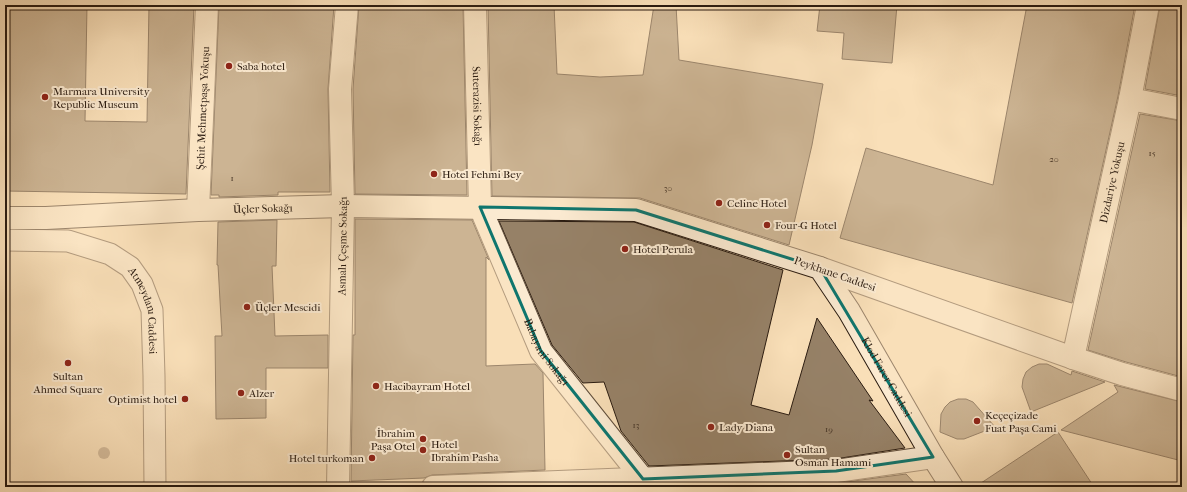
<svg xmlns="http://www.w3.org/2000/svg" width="1187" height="492" font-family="'IM FELL French Canon',serif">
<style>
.building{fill:#968167;stroke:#2a1b10}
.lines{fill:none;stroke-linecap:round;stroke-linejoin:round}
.pedestrian-casing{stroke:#5e4c3a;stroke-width:23}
.minor-casing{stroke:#5e4c3a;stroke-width:24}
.tertiary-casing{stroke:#5e4c3a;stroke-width:24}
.secondary-casing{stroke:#2a1b10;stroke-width:24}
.pedestrian{stroke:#fbead1;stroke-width:21}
.minor{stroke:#fbead1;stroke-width:22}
.tertiary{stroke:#fbead1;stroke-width:22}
.secondary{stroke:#fbead1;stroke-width:22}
.tree{fill:#a48e73}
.marked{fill:none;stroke:#0f766e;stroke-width:3;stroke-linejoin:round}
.poi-dot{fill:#8f2418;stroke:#fbead1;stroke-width:1.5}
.labels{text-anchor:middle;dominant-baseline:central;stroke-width:4;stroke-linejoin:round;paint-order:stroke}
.number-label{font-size:9px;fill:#453426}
.poi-label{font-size:11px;fill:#2a1b10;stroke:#fbead1;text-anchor:start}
.street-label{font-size:11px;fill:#2a1b10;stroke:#fbead1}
</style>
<rect width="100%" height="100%" fill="#f9dfb8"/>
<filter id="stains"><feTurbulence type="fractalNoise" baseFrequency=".005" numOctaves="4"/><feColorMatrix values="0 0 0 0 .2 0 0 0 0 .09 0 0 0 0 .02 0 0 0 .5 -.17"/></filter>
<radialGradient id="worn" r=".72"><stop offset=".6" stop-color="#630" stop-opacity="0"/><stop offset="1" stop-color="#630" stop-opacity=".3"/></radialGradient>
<g class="building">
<path d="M5,5h82l-2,116 62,1 2,-117h45l-8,189 -181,-3z"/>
<path d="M219,5h115l-6,84 2,103h-52v3l-59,2v-2h-8z"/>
<path d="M359,5h104l4,190 -112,-1 -2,-105z"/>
<path d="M488,5h66l3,69 43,3 43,-2 11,-70h22l3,55 144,24 -11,61 -23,100 -149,-47 -148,-2z"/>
<path d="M820,5h77l-5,58 -50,-4 2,-26 -27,-2z"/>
<path d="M1027,5h108l-17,91 -46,207 -232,-65 26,-90 127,37z"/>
<path d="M1160,5l22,3v88l-37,-7z"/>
<path d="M1140,114l42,7v256l-56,-15 -38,-12z"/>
<path d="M355,219l117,1 17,40 -3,-3v109l49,-2 8,9 2,97 -113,5 -8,3 -73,3 2,-146h2z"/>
<path d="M277,220l-1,46h-4l3,70 53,-1v33h-62v50l-50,1 -1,-83h7l-4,-71h-1l1,-43z"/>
<path d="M499,221l135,1 149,48 -32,135 38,10 28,-97 56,83 -4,-1 36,48 -70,11 -186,7 -28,-35 -17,-49 -21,1 -31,-38z"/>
<path d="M1039,364h8l24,11 1,-4 33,11 -74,30 -9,-25 1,-8 3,-7 6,-5z"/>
<path d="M1114,385l68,17v59l-121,-31 57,-38z"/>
<path d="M958,399h8l7,3 22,25 -31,12h-7l-17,-7 1,-18 4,-7 5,-5z"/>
<path d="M1058,432l36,55h-119z"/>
<path d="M906,474l12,13h-69l-3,-5z"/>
</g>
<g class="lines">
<g class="pedestrian-casing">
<g id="pedestrian">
<path id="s1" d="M5,240l63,1 42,13 20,13 12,17 10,26 2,66 1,111"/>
</g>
</g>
<g class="minor-casing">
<g id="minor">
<path id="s2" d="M475,5l5,202 61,144 102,128"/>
<path d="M1130,99l52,10"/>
<path id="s3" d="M198,210l9,-205"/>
<path id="s4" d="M1073,358l57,-259 18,-94"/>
<path id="s5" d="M338,487l5,-281 -3,-117 7,-84"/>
<path d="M433,487l403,-16 97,-14"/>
</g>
</g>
<g class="tertiary-casing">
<path id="tertiary" d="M820,268l253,90 49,16 60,16"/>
</g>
<g class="secondary-casing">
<g id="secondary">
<path id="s6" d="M5,218h41l152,-8 145,-4 293,4 184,58 29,43 84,146 19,30"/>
</g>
</g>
<use href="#pedestrian" class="pedestrian"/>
<use href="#minor" class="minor"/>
<use href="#tertiary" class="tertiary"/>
<use href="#secondary" class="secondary"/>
</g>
<circle class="tree" cx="104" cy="453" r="6"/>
<path d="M0 0H1187V492H0ZM480,207l156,3 184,58 113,189 -97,14 -193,8 -102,-128z" fill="#f9dfb8" fill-opacity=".55" fill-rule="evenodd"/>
<path class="marked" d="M480,207l156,3 184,58 113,189 -97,14 -193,8 -102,-128z"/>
<g class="poi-dot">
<circle cx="229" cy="66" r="4"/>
<circle cx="45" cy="97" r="4"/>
<circle cx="434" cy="174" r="4"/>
<circle cx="719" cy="203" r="4"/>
<circle cx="767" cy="225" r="4"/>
<circle cx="625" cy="249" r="4"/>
<circle cx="247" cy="307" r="4"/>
<circle cx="68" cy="363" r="4"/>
<circle cx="376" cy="386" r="4"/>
<circle cx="241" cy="393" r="4"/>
<circle cx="185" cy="399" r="4"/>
<circle cx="977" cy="421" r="4"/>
<circle cx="711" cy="427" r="4"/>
<circle cx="423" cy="439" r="4"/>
<circle cx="423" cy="450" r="4"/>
<circle cx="787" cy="455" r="4"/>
<circle cx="372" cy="458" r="4"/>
</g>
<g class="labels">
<g class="number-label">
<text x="1152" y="153">15</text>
<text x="1054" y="159">20</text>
<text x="232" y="178">1</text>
<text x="668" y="188">30</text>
<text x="636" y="425">13</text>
<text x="829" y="429">19</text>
</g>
<g class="poi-label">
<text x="237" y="66">Saba hotel</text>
<text x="53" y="91">Marmara University<tspan x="53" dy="13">Republic Museum</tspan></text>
<text x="442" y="174">Hotel Fehmi Bey</text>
<text x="727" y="203">Celine Hotel</text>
<text x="775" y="225">Four-G Hotel</text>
<text x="633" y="249">Hotel Perula</text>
<text x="255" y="307">Üçler Mescidi</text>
<text x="68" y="376" text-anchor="middle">Sultan<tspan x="68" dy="13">Ahmed Square</tspan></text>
<text x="384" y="386">Hacibayram Hotel</text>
<text x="249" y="393">Alzer</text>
<text x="177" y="399" text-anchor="end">Optimist hotel</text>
<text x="985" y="415">Keçeçizade<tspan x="985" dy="13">Fuat Paşa Cami</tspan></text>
<text x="719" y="427">Lady Diana</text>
<text x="415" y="433" text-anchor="end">İbrahim<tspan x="415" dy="13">Paşa Otel</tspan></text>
<text x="431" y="444">Hotel<tspan x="431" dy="13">Ibrahim Pasha</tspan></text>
<text x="795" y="449">Sultan<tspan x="795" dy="13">Osman Hamami</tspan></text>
<text x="364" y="458" text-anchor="end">Hotel turkoman</text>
</g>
<g class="street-label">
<text stroke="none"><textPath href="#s2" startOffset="101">Suterazisi Sokağı</textPath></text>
<text stroke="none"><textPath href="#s3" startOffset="102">Şehit Mehmetpaşa Yokuşu</textPath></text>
<text stroke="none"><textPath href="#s4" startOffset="180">Dizdariye Yokuşu</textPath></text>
<text stroke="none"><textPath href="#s6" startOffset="258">Üçler Sokağı</textPath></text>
<text stroke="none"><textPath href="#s5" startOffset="241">Asmalı Çeşme Sokağı</textPath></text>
<text transform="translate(835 274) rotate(19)">Peykhane Caddesi</text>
<text stroke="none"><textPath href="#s1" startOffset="178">Atmeydanı Caddesi</textPath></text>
<text stroke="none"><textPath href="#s2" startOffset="362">Babayani Sokağı</textPath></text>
<text stroke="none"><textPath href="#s6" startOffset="952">Klod Farer Caddesi</textPath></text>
</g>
</g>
<rect width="1187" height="492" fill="none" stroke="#f9dfb8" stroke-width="20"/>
<rect x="6" y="6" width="1175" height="480" fill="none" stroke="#2a1b10" stroke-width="2"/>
<rect x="10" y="10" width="1167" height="472" fill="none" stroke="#2a1b10"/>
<rect width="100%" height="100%" filter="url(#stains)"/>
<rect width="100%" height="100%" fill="url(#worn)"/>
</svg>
